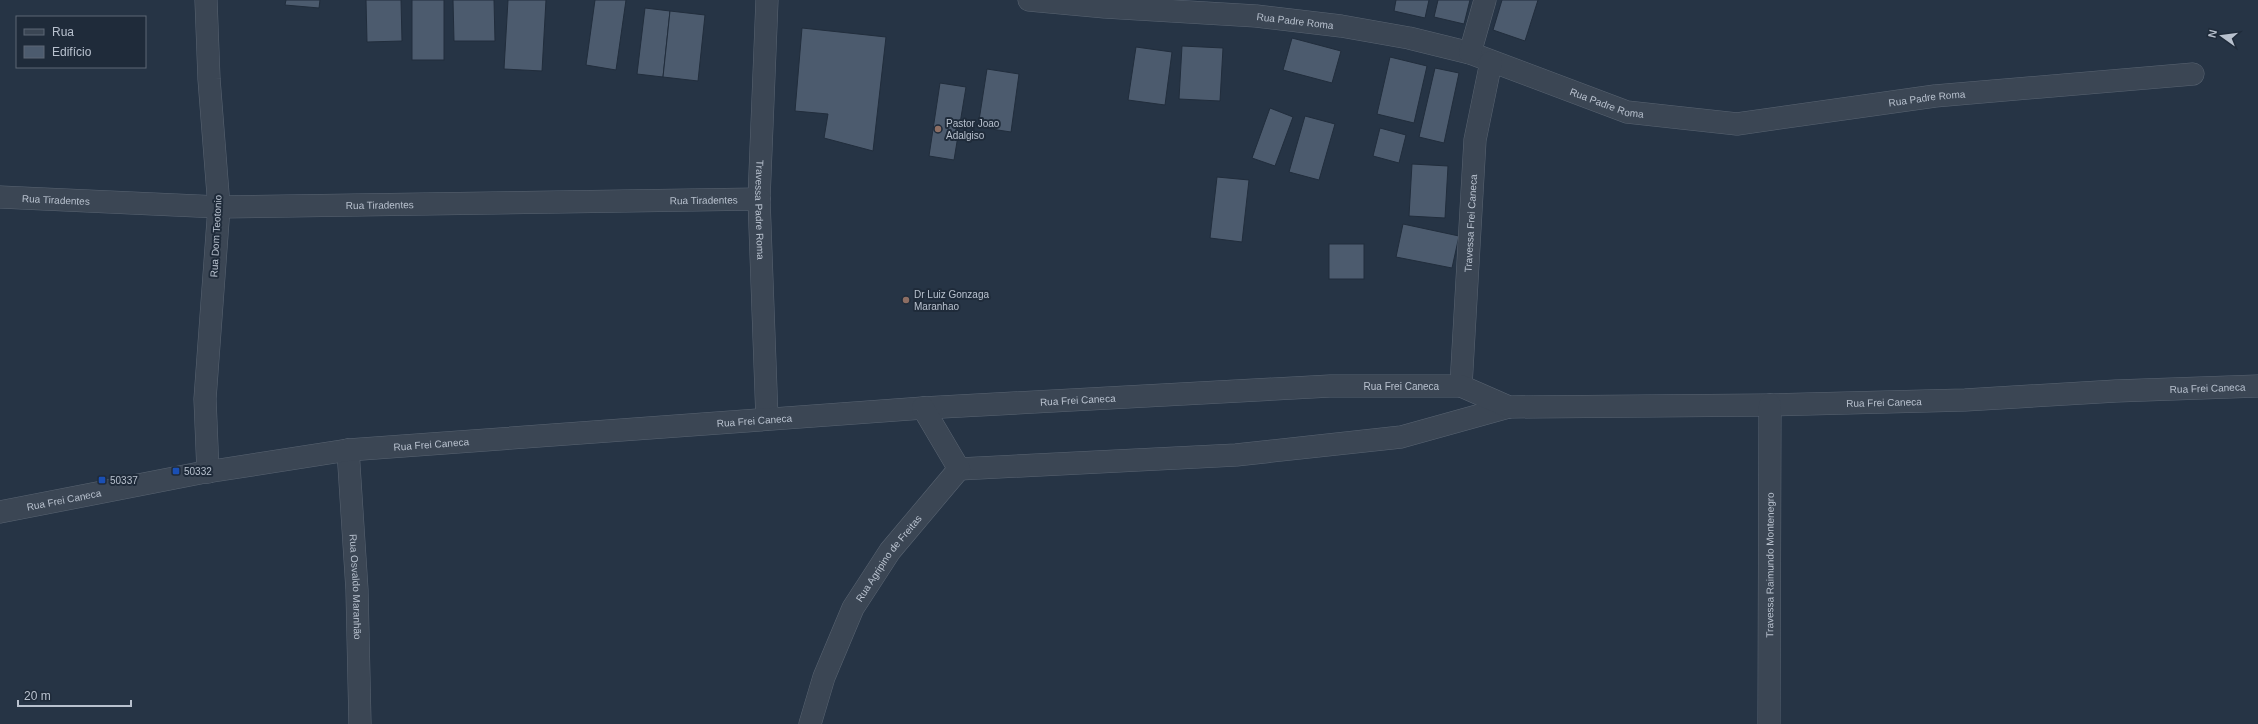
<svg xmlns="http://www.w3.org/2000/svg" width="2258" height="724" font-family="Helvetica,sans-serif">
<style>
.building{fill:#4c5b6e;stroke:#212d3c}
.lines{fill:none;stroke-linecap:round;stroke-linejoin:round}
.street-casing{stroke:#596472;stroke-width:23}
.street{stroke:#3b4654;stroke-width:22}
.education-dot{fill:#8d6e63;stroke:#1f2b3a;stroke-width:1.5}
.transit-dot{fill:#1a4fb4;stroke:#1f2b3a;stroke-width:1.5}
.labels{text-anchor:middle;dominant-baseline:central;stroke-width:4;stroke-linejoin:round;paint-order:stroke}
.street-label{font-size:10px;fill:#b8c1ce;stroke:#1f2b3a}
.poi-label{font-size:10px;fill:#b8c1ce;stroke:#1f2b3a;text-anchor:start}
</style>
<rect width="100%" height="100%" fill="#263445"/>
<g class="building">
<path d="M286,0h34l-1,8 -34,-3z"/>
<path d="M366,0h35l1,41 -35,1z"/>
<rect x="412" y="0" width="32" height="60"/>
<path d="M453,0h41l1,41h-41z"/>
<path d="M508,0h38l-4,71 -38,-2z"/>
<path d="M595,0h31l-10,70 -30,-5z"/>
<path d="M1396,0h33l-4,18 -31,-7z"/>
<path d="M1438,0h32l-6,24 -30,-7z"/>
<path d="M1502,0h36l-13,41 -32,-11z"/>
<path d="M645,8l25,3 -7,66 -26,-3z"/>
<path d="M670,11l35,4 -7,66 -35,-4z"/>
<path d="M802,28l84,9 -13,114 -49,-13 4,-24 -33,-3z"/>
<path d="M1292,38l49,13 -9,32 -49,-13z"/>
<path d="M1182,46l41,2 -3,53 -41,-2z"/>
<path d="M1136,47l36,5 -7,53 -37,-5z"/>
<path d="M1390,57l37,9 -13,57 -37,-9z"/>
<path d="M1435,68l24,5 -15,70 -25,-6z"/>
<path d="M987,69l32,5 -8,58 -33,-5z"/>
<path d="M940,83l26,4 -12,73 -25,-4z"/>
<path d="M1270,108l23,9 -18,49 -23,-8z"/>
<path d="M1305,116l30,8 -16,56 -30,-8z"/>
<path d="M1380,128l26,7 -7,28 -26,-7z"/>
<path d="M1412,164l36,2 -3,52 -36,-2z"/>
<path d="M1217,177l32,3 -7,62 -32,-4z"/>
<path d="M1403,224l56,12 -7,32 -56,-11z"/>
<rect x="1329" y="244" width="35" height="35"/>
</g>
<g class="lines">
<g class="street-casing">
<g id="street">
<path d="M206,0l3,79 10,128 -14,192 3,73"/>
<path id="s1" d="M767,0l-8,199 8,220"/>
<path id="s2" d="M1029,0l76,7 151,9 85,10 68,12 61,15 157,59 110,12 198,-28 258,-22"/>
<path d="M1470,53l15,-53"/>
<path id="s3" d="M0,197l219,10 540,-8"/>
<path id="s4" d="M1461,386l14,-246 16,-78"/>
<path id="s5" d="M348,450l9,140 3,134"/>
<path d="M959,469l277,-14 165,-18 108,-30"/>
<path id="s6" d="M0,512l200,-39 148,-23 575,-42 407,-22h131l48,21 261,-2 195,-5 151,-9 142,-5"/>
<path id="s7" d="M810,724l14,-47 29,-69 37,-57 69,-82 -36,-61"/>
<path id="s8" d="M1769,724l1,-319"/>
</g>
</g>
<use href="#street" class="street"/>
</g>
<g class="education-dot">
<circle cx="938" cy="129" r="4"/>
<circle cx="906" cy="300" r="4"/>
</g>
<g class="transit-dot">
<rect x="172" y="467" width="8" height="8" rx="2"/>
<rect x="98" y="476" width="8" height="8" rx="2"/>
</g>
<g class="labels">
<g class="street-label">
<text stroke="none"><textPath href="#s2" startOffset="267">Rua Padre Roma</textPath></text>
<text stroke="none"><textPath href="#s2" startOffset="915">Rua Padre Roma</textPath></text>
<text stroke="none"><textPath href="#s2" startOffset="591">Rua Padre Roma</textPath></text>
<text stroke="none"><textPath href="#s3" startOffset="56">Rua Tiradentes</textPath></text>
<text stroke="none"><textPath href="#s3" startOffset="704">Rua Tiradentes</textPath></text>
<text stroke="none"><textPath href="#s3" startOffset="380">Rua Tiradentes</textPath></text>
<text stroke="none"><textPath href="#s1" startOffset="210">Travessa Padre Roma</textPath></text>
<text stroke="none"><textPath href="#s4" startOffset="163">Travessa Frei Caneca</textPath></text>
<text transform="translate(216 236) rotate(-87)">Rua Dom Teotonio</text>
<text stroke="none"><textPath href="#s6" startOffset="1409">Rua Frei Caneca</textPath></text>
<text stroke="none"><textPath href="#s6" startOffset="2220">Rua Frei Caneca</textPath></text>
<text stroke="none"><textPath href="#s6" startOffset="1085">Rua Frei Caneca</textPath></text>
<text stroke="none"><textPath href="#s6" startOffset="1896">Rua Frei Caneca</textPath></text>
<text stroke="none"><textPath href="#s6" startOffset="761">Rua Frei Caneca</textPath></text>
<text stroke="none"><textPath href="#s6" startOffset="437">Rua Frei Caneca</textPath></text>
<text stroke="none"><textPath href="#s6" startOffset="65">Rua Frei Caneca</textPath></text>
<text stroke="none"><textPath href="#s7" startOffset="185">Rua Agripino de Freitas</textPath></text>
<text stroke="none"><textPath href="#s8" startOffset="159">Travessa Raimundo Montenegro</textPath></text>
<text stroke="none"><textPath href="#s5" startOffset="137">Rua Osvaldo Maranhão</textPath></text>
</g>
<g class="poi-label">
<text x="946" y="123">Pastor Joao<tspan x="946" dy="12">Adalgiso</tspan></text>
<text x="914" y="294">Dr Luiz Gonzaga<tspan x="914" dy="12">Maranhao</tspan></text>
<text x="184" y="471">50332</text>
<text x="110" y="480">50337</text>
</g>
</g>
<rect x="16" y="16" width="130" height="52" fill="#1f2b3a" stroke="#5c6775"/>
<rect x="24" y="29" width="20" height="6" fill="#3b4654" stroke="#5c6775"/>
<text x="52" y="36" font-size="12" fill="#b8c1ce">Rua</text>
<rect x="24" y="46" width="20" height="12" fill="#4c5b6e" stroke="#5c6775"/>
<text x="52" y="56" font-size="12" fill="#b8c1ce">Edifício</text>
<g transform="translate(2222 36) rotate(284)" stroke="#1f2b3a" stroke-width="3" paint-order="stroke">
<path d="M0-3L7 15L0 10L-7 15Z" fill="#b8c1ce"/>
<text y="-6" font-size="11" font-weight="bold" text-anchor="middle" fill="#b8c1ce">N</text>
</g>
<path d="M18 700v6h113v-6" fill="none" stroke="#b8c1ce" stroke-width="2"/>
<text x="24" y="700" font-size="12" fill="#b8c1ce" stroke="#1f2b3a" stroke-width="3" paint-order="stroke">20 m</text>
</svg>
